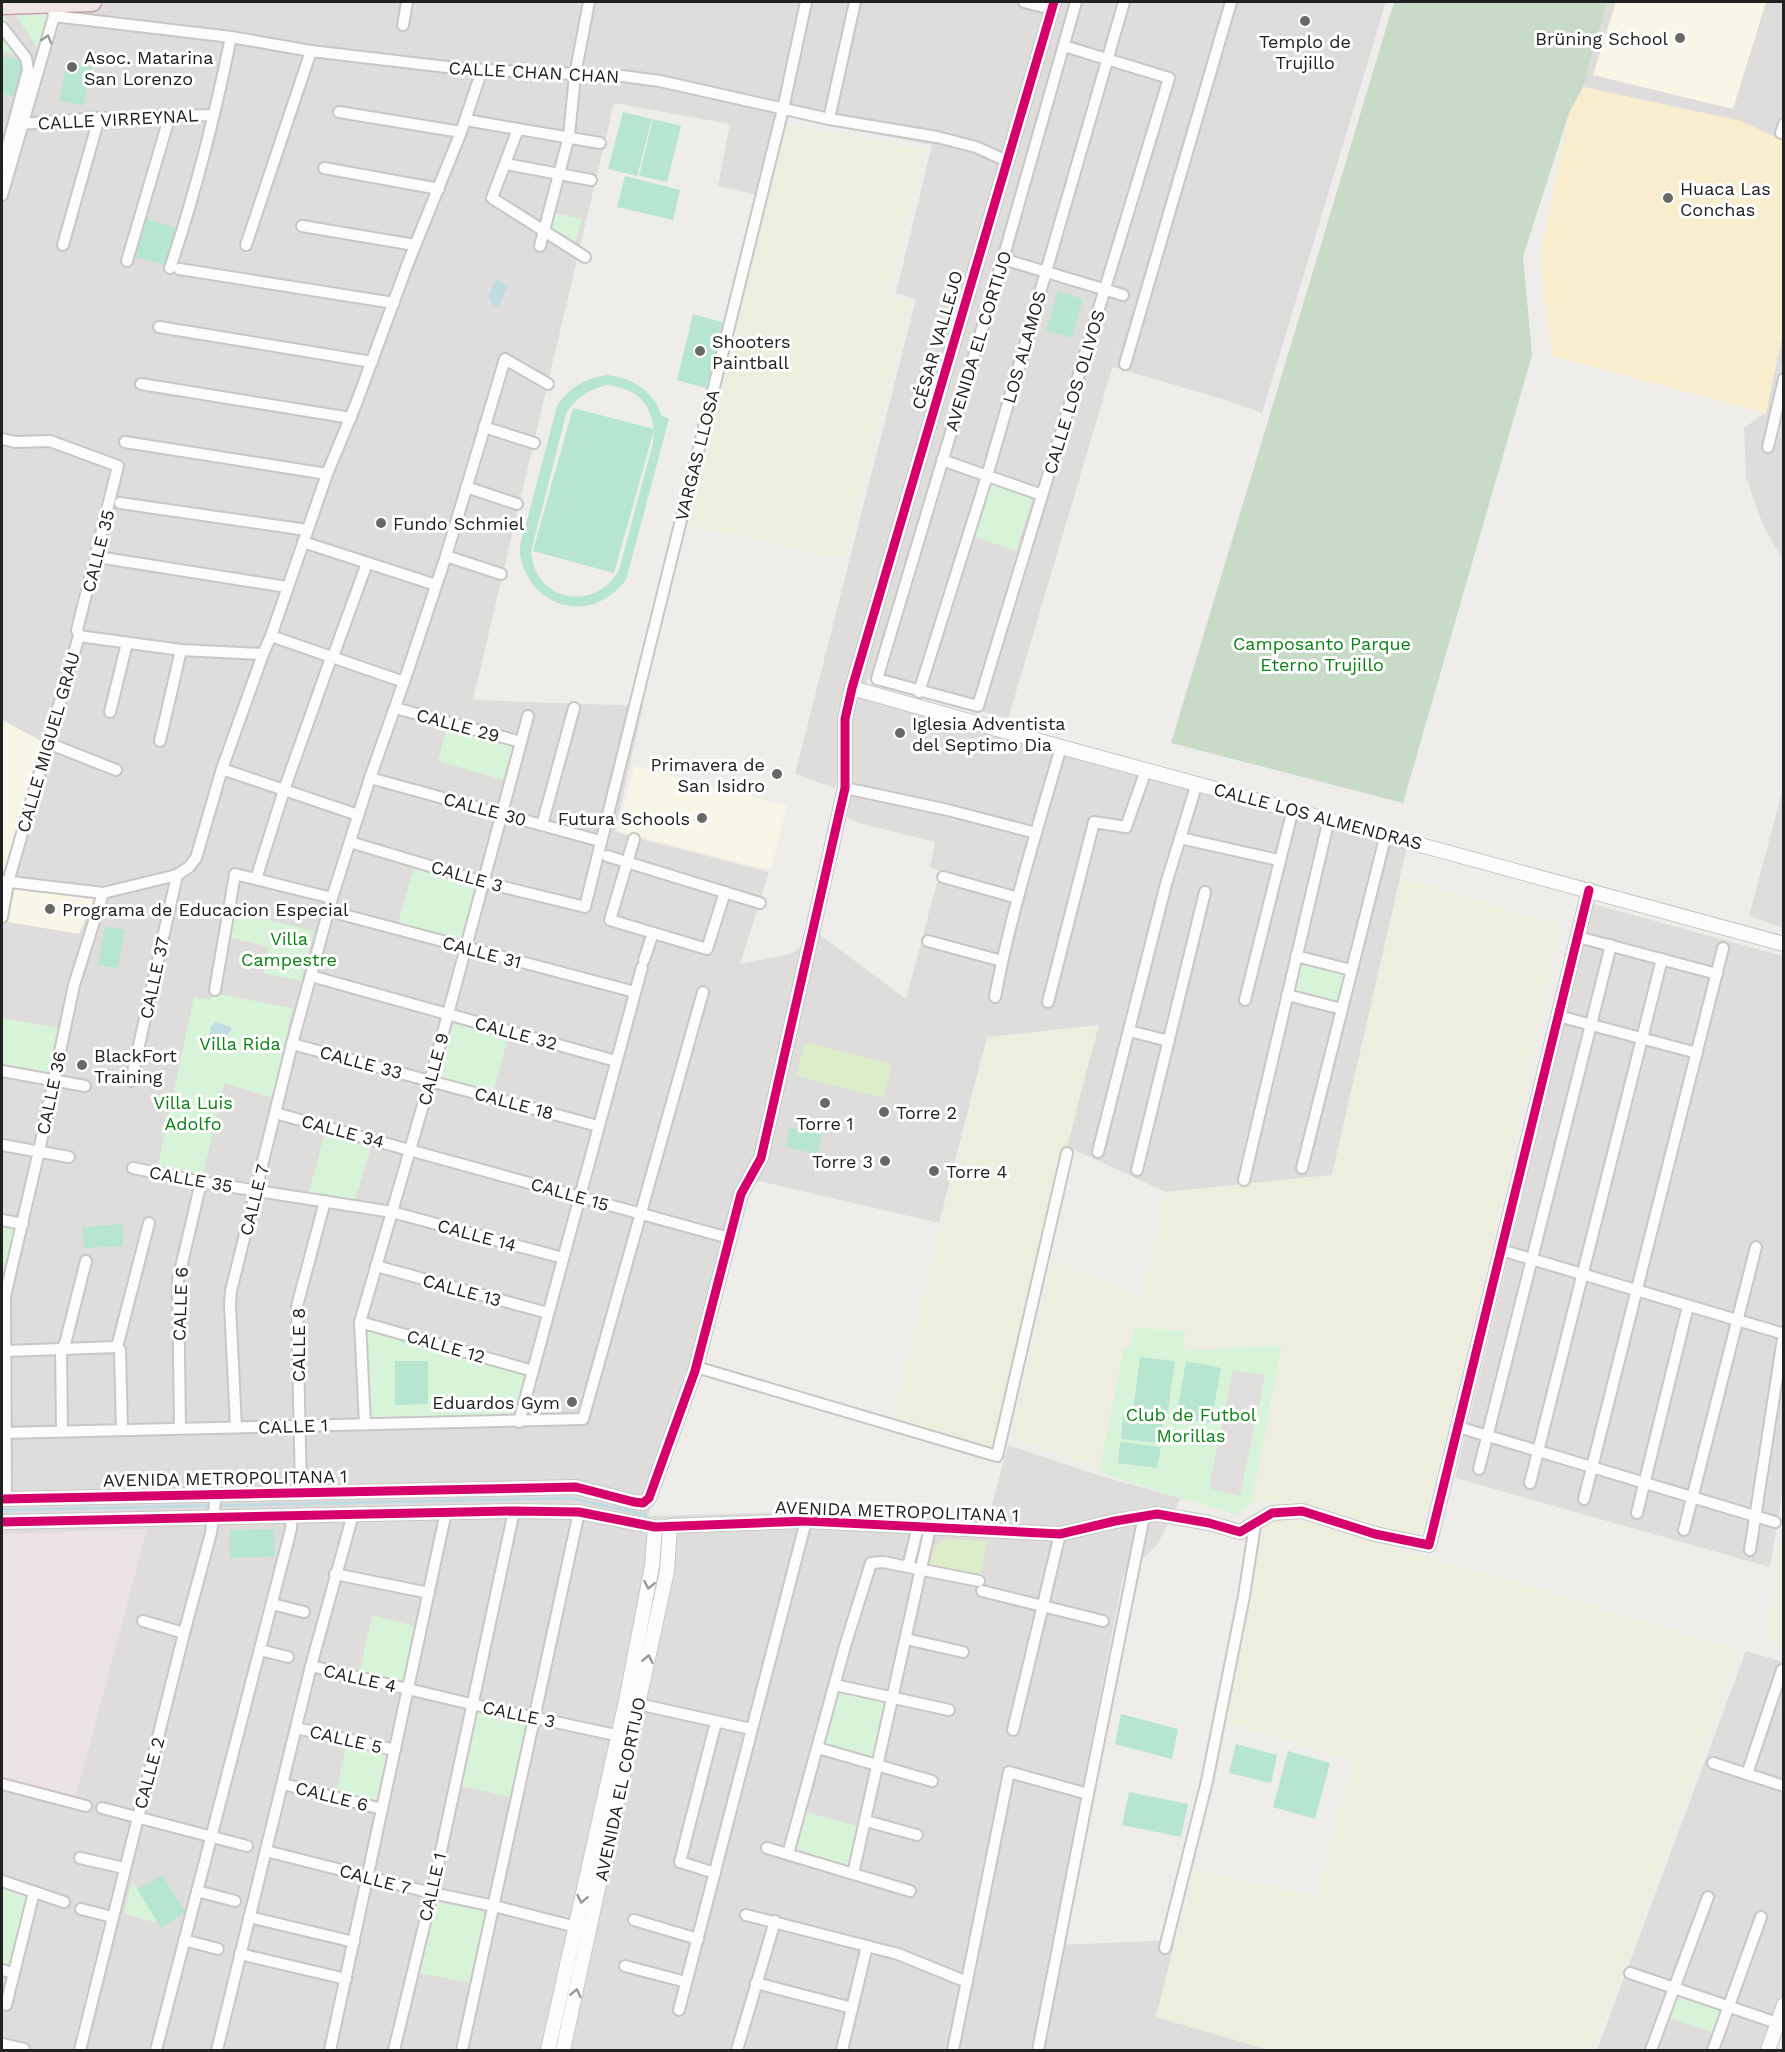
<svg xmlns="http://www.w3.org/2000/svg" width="1785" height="2052" font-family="'Work Sans',sans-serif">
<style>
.residential{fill:#dedddb;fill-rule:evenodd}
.industrial{fill:#ece3e9}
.education{fill:#f8f6e6}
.religious{fill:#dddcdb}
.farmland{fill:#eeeede}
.grass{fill:#ddecc9}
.sand{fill:#f8eece}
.cemetery{fill:#c8dac8}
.park{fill:#d8f4d8}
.pitch{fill:#b6e5d0;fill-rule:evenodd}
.parking{fill:#dfdedd}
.water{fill:#bedce2}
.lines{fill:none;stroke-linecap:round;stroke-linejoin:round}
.stream{stroke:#bedce2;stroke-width:3}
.minor-casing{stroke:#c8c7c6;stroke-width:14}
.tertiary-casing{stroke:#c8c7c6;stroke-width:16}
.trunk-casing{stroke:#c4a1ac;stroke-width:21}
.minor{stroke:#fdfcfc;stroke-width:10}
.tertiary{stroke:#fdfcfc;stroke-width:14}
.trunk{stroke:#efe6e4;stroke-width:18}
.cycleway-casing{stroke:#fff;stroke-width:13}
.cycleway{stroke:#d6006c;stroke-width:9}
.oneway{stroke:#9a9999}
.poi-dot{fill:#696867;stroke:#fff;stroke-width:2}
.labels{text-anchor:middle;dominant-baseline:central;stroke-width:6;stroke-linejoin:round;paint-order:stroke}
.poi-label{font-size:18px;fill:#212121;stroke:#fff;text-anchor:start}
.street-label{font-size:18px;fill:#212121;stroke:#fff}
.park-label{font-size:18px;fill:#0c8213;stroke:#fff}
</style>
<rect width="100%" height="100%" fill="#efedea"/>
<g class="residential">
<path d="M2,2h1219l-213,717 -140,-41 -4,12 543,157 -75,328 -166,17 -100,-46 33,-121 -111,12v-4l-49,190 -185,-43 -63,187 -43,149 141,-4 199,7 20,-74 96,32 77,21 -24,47 -34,32 -60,310 -3,58 115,-5 -19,77 114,33h-1268zM614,103l116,21 -12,62 49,11 19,-80 146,28 -36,148 20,6 -121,475 40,14 9,-30 -5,55 20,10 76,19 -5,25 10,4 -34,128 -86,-64 -30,19 -50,10 29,-92 -154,-40 28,-126 -170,-6z"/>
<path d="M1607,2h176v139l-42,-20 -158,-34z"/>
<path d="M1783,332v229l-20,-36 -17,-48 -2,-49 22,-16z"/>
<path d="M1783,788l1,140h-1l-34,-12z"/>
<path d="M1593,904l190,52 1,527 -14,84 -315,-89z"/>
<path d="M1746,1651l37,11 1,358 -10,30h-177z"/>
</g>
<path class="industrial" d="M147,1529l-71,267 -74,-19v-243z"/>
<g class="education">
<path d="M1616,2h150l-33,107 -140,-34z"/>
<path d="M2,720l43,23 -42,131h-1z"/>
<path d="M635,766l152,40 -16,64 -154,-39z"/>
<path d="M15,887l80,10 -16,37 -71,-12z"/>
</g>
<path class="religious" d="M1221,2h165l-124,411 -36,-13 -113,-33z"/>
<g class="farmland">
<path d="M787,125l137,24 -36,147 22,7 -67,256 -155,-34z"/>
<path d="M1401,877l158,48 -55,268 -84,342 -44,-7 -115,-29 -10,5 30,-159 -98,6 2,-20 -61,16 -24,122 -89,-32 42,-179 87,41 26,-107 166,-17z"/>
<path d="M1097,1027l-104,421 -101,-28 96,-383z"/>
<path d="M1274,1517l25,3 244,70 195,61 -124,346 -23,53h-321l-114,-33 39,-149 121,29 36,-136 -128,-40 41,-198z"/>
<path d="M1783,1531v115l-17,-6z"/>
</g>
<g class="grass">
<path d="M805,1042l87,22 -8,34 -88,-22z"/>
<path d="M946,1539l42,2 -9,36 -50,-11 5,-19z"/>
</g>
<path class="sand" d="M1583,87l158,34 42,20v191l-17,81 -214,-57 -12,-100 29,-143z"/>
<path class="cemetery" d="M1394,2h213l-24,85 -14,26 -46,144 9,98 -129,448 -232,-60z"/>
<g class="park">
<path d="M46,8l4,5 -11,38 -27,-42z"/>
<path d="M2,13l22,34 2,10 -24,-5z"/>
<path d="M553,213l29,6 -7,22 -25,-14z"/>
<path d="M990,483l43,12 -17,56 -41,-14z"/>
<path d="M447,727l66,18 -10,35 -65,-19z"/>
<path d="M414,867l63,18 -16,55 -63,-17z"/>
<path d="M234,912l80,19 -13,50 -38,-8 6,-26 -41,-10z"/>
<path d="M1300,961l47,13 -8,31 -47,-12z"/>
<path d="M212,993l80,15 -19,90 -49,-15 -21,92 -45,-10 36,-168 16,3z"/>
<path d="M2,1018l58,10 -10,45 -48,-9z"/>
<path d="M453,1024l55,14 -15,55 -55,-16z"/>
<path d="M324,1136l47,11 -16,53 -46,-8z"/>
<path d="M2,1222l15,3 -14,59h-1z"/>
<path d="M1135,1328l50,3 -2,20 99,-6 -31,159 -15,11 -130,-40 -6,-6 24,-122h6z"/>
<path d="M365,1330l161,43 -12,45 -147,1z"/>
<path d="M372,1615l42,11 -11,56 -43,-11z"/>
<path d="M838,1691l50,11 -13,59 -52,-14z"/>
<path d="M477,1711l52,10 -18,76 -50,-11z"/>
<path d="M346,1745l41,8 -11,49 -40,-8z"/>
<path d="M806,1812l51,14 -8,44 -55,-17z"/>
<path d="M132,1880l26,43 -34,-9z"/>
<path d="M2,1886l25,8 -17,73 -8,-2z"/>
<path d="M436,1902l50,10 -17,71 -49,-10z"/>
<path d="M1676,1991l51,17 -9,26 -50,-16z"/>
</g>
<g class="pitch">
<path d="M2,56l23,5 -8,36 -15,-3z"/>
<path d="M67,62l25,5 -9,39 -24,-5z"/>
<path d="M623,112l29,7 -15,57 -29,-7z"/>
<path d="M653,119l28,7 -14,56 -28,-6z"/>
<path d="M625,176l55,14 -7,30 -56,-13z"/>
<path d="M143,218l33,10 -12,37 -32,-9z"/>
<path d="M1058,291l25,8 -11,39 -26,-7z"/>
<path d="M693,314l32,9 -19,65 -29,-8z"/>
<path d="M606,375c24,2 48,15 55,40l8,4 -43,161c-15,18 -35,31 -60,25 -25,-5 -42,-26 -46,-51 -1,-13 6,-29 9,-41 9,-36 19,-71 28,-107 11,-18 28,-28 49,-31zM607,385c29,4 42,15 47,44l-81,-21 -40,143 81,22 40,-143 -1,13 -34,127c-24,43 -84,32 -88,-18l35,-138c9,-16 23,-25 41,-29z"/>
<path d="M105,926l20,4 -7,38 -20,-3z"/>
<path d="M790,1127l32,8 -5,20 -32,-9z"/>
<path d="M122,1224l1,22 -39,2 -1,-21z"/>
<path d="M1140,1357l35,4 -8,55 -34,-4z"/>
<path d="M395,1361h33v43l-33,1z"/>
<path d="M1186,1361l35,7 -10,55 -35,-5z"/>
<path d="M1123,1416l40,6 -3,21 -39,-4z"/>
<path d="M1120,1442l41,5 -4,21 -39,-5z"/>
<path d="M274,1529l1,27 -45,2v-28z"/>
<path d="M1121,1714l57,15 -6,30 -57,-15z"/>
<path d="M1236,1744l41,11 -6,28 -42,-10z"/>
<path d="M1288,1751l42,12 -15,56 -42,-12z"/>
<path d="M1129,1792l59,12 -7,33 -59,-12z"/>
<path d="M162,1875l24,38 -25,15 -24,-39z"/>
</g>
<path class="parking" d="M1233,1370l32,5 -25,121 -31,-8z"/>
<g class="water">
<path d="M496,280l12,6 -10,22 -7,-4v-5l-3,-2z"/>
<path d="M216,1022l15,5v4l-4,5 -8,-2 -1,8 -7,1 -4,-6 4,-5 -1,-5z"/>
</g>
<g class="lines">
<path class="stream" d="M2,1510l568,-12 76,17"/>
<g class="minor-casing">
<g id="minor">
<path d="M1024,2l28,7"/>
<path d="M54,16l177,21 80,14 153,18 158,7 38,5 169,38 108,18 39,10 31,14"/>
<path d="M403,25l4,-23"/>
<path d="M2,27l24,31 2,12 -26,97"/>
<path d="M1064,46l105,32 -191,628 -101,-27 126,-420 73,-257"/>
<path d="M339,112l122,20"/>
<path d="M829,119l26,-117"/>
<path d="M466,120l134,23"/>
<path d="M22,124l77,-6 115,-3"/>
<path d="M518,129l-26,69 93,59"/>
<path d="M1781,133l3,-9"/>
<path d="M506,164l85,16"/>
<path d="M324,168l115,21"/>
<path d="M2,195l52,-179 -1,-5"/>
<path d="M302,226l113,19"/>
<path d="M63,245l36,-127"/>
<path d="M246,245l65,-194"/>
<path d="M540,246l29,-110 6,-61 14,-73"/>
<path d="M1003,259l120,36"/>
<path d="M127,261l43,-146"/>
<path d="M170,268c26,-76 45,-153 61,-231"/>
<path d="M179,269l215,34"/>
<path d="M159,327l213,35"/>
<path d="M1125,364l106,-362"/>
<path d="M141,384l210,34"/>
<path d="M484,427l50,16"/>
<path d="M2,439l13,3 35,-1 68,25 -41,164 2,6 -71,246 -6,35"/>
<path d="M125,442l202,32"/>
<path d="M1768,447l16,-68"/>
<path d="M942,460l100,35"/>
<path d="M466,487l51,17"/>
<path d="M120,503l187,27"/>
<path d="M303,542l133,43"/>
<path d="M446,556l55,18"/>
<path d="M104,558l183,29"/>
<path d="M79,636l102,14 82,4 8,-18 133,46"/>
<path d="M271,636l56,-162 29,-70 52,-141 53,-131 21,-62"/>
<path d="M334,654l33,-91"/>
<path d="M919,692l68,-216 137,-474"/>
<path d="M395,708l126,34"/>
<path d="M110,712l17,-69"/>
<path d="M160,741l21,-91"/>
<path d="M48,743l68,27"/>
<path d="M222,769l136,46"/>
<path d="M370,778l230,63"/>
<path d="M845,788l103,22 88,23"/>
<path d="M542,825l32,-117"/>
<path d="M1180,838l98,22"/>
<path d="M634,839l-24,81 97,29 18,-57"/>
<path d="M350,842l133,40 102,25 198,-798 23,-107"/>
<path d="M607,856l153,47"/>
<path d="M943,877l75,21"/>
<path d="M256,879l28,-89 47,-132"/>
<path d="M2,881l101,12 74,-18 12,-8 7,-9 26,-89 41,-115"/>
<path d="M329,911l306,81"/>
<path d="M1578,937l139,37"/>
<path d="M928,941l74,20"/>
<path d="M1296,956l55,14"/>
<path d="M644,960l9,-27"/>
<path d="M311,976l305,85"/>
<path d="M215,990l20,-116 97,24"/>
<path d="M1287,995l55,14"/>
<path d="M995,997c16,-85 42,-167 66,-250"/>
<path d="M1245,1000l48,-191"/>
<path d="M1048,1002l46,-180 32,5 20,-57"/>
<path d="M1558,1016l139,37"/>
<path d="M1129,1031l40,10"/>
<path d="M292,1044l306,82"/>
<path d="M2,1071l83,15"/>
<path d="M131,1081l46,-206"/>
<path d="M275,1113l454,125"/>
<path d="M2,1145l67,12"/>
<path d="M1098,1152l68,-268 31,-101"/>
<path d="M133,1168l68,14 191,30 171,46"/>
<path d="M1302,1168l84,-334"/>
<path d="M1137,1170l68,-278"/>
<path d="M1244,1180l85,-361"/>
<path d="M2,1220l21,4"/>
<path d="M1501,1250l283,84"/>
<path d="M376,1266l172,47"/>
<path d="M360,1322l173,49"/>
<path d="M61,1348l1,83"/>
<path d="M64,1348l22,-87"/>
<path d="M5,1351l112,-4"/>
<path d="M696,1367l301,89 70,-303"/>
<path d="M519,1422l123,-455"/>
<path d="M365,1424l-5,-102 70,-241 98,-365"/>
<path d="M236,1427l-6,-122 1,-14 61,-247 40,-146 38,-120 37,-105 39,-117 59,-197 43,25"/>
<path d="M1458,1427l317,95"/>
<path d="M180,1428l-2,-148 23,-98"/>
<path d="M122,1430l-2,-80 -3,-3 32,-124"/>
<path d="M2,1433l581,-14 120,-427"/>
<path d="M1479,1469l132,-524"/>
<path d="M1530,1483l132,-524"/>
<path d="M301,1492l-4,-186 28,-105"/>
<path d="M6,1499l-1,-203 34,-145 35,-166 29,-92"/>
<path d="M1584,1499l139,-551"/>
<path d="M1637,1513l51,-207"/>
<path d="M1684,1530l72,-283"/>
<path d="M1750,1550l34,-218"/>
<path d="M908,1567l10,-40"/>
<path d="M335,1574l94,19"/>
<path d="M982,1591l121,30"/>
<path d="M272,1604l32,8"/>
<path d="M143,1621l41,12"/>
<path d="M906,1639l57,13"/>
<path d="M260,1650l28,7"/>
<path d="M311,1666l160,38 154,33"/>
<path d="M835,1685l114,25"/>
<path d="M638,1704l113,25"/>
<path d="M296,1728l99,22"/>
<path d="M1013,1730l47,-196"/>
<path d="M818,1748l114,33"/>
<path d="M1713,1763l71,23"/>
<path d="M1747,1774l35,-104"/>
<path d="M2,1784l84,22"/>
<path d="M283,1784l99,25"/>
<path d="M102,1808l145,38"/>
<path d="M866,1821l51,14"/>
<path d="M767,1848l143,43"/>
<path d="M266,1851l166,42 62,13 86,22"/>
<path d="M788,1854l57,-208 26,-83 12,-1 96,19"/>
<path d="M80,1858l44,10"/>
<path d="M715,1873l-35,-11 36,-140"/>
<path d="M853,1874l77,-346"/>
<path d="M2,1881l62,21"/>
<path d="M197,1891l38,10"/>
<path d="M81,1909l31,8"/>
<path d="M746,1915l152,39 69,28"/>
<path d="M249,1917l105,25"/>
<path d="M634,1920l64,19"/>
<path d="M184,1940l34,9"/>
<path d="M1165,1948l42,-167 37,-185 11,-71"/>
<path d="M240,1954l106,25"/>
<path d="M625,1966l61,16"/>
<path d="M2,1970l12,3"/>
<path d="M1630,1973l147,50"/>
<path d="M756,1983l96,25"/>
<path d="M6,2005l28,-113"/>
<path d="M679,2010l127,-489"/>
<path d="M2,2044l22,5"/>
<path d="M80,2050l104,-417 27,-100 5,-38"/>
<path d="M156,2050l135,-521 1,-14"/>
<path d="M217,2050l94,-384 42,-152"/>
<path d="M330,2050l116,-538"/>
<path d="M394,2050l38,-157 82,-382"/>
<path d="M462,2050l117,-538"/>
<path d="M737,2050l38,-129"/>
<path d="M842,2050l25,-104"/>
<path d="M953,2050l56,-278 79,22"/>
<path d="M1038,2050l50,-256 56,-278"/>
<path d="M1651,2050l57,-153"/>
<path d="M1713,2050l48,-133"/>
</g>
</g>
<g class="tertiary-casing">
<g id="tertiary">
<path d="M852,688l209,59 723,197"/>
<path d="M2,1499l574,-12 58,15 9,1 6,-5 46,-127 46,-177 20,-36 84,-370v-69l7,-31 202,-686"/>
<path d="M2,1522l512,-11 65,1 76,15 -3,39 -26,135 -78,349"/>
<path d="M563,2050l104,-479 3,-45 136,-5 254,13 55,-13 42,-7 52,9 31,9 32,-19 30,-2 73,23 54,11 160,-655"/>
<path d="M1768,2050l16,-45"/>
</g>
</g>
<g class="trunk-casing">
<path id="trunk" d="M2,5l90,-3"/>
</g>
<use href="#minor" class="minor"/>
<use href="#tertiary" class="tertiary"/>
<use href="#trunk" class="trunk"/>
<g class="cycleway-casing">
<g id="cycleway">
<path d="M2,1499l574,-12 58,15 9,1 6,-5 46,-127 46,-177 20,-36 84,-370v-69l7,-31 202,-686"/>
<path d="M2,1522l512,-11 65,1 76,15 151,-6 254,13 55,-13 42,-7 52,9 31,9 32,-19 30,-2 73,23 54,11 160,-655"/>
</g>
</g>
<use href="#cycleway" class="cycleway"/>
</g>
<defs><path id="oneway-chevron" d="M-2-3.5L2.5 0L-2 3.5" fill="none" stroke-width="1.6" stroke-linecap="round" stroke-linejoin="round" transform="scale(1.5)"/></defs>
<g class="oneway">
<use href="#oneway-chevron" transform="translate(47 39) rotate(-73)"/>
<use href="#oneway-chevron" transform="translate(649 1585) rotate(101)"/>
<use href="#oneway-chevron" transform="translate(648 1659) rotate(-78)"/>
<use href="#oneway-chevron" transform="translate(582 1899) rotate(102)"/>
<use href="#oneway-chevron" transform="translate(576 1993) rotate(-78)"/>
</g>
<g class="poi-dot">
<circle cx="1305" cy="21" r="6"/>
<circle cx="1680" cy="38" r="6"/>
<circle cx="72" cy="67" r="6"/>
<circle cx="1668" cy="198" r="6"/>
<circle cx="700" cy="351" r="6"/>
<circle cx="381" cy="523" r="6"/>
<circle cx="900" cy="733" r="6"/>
<circle cx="777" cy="774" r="6"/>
<circle cx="702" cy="818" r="6"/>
<circle cx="50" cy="909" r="6"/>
<circle cx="82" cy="1065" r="6"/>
<circle cx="825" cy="1103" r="6"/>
<circle cx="884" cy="1112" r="6"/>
<circle cx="885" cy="1161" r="6"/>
<circle cx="934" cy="1171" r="6"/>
<circle cx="572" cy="1402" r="6"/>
</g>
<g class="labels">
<g class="poi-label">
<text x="1668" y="38" text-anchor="end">Brüning School</text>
<text x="1305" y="41" text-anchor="middle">Templo de<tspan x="1305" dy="21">Trujillo</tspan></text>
<text x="84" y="57">Asoc. Matarina<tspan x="84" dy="21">San Lorenzo</tspan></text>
<text x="1680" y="188">Huaca Las<tspan x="1680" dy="21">Conchas</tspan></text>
<text x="712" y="341">Shooters<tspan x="712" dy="21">Paintball</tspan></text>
<text x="393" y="523">Fundo Schmiel</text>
<text x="912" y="723">Iglesia Adventista<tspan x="912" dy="21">del Septimo Dia</tspan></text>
<text x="765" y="764" text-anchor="end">Primavera de<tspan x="765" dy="21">San Isidro</tspan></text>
<text x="690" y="818" text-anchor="end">Futura Schools</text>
<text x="62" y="909">Programa de Educacion Especial</text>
<text x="94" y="1055">BlackFort<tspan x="94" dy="21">Training</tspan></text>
<text x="896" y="1112">Torre 2</text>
<text x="825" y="1123" text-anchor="middle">Torre 1</text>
<text x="873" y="1161" text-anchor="end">Torre 3</text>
<text x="946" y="1171">Torre 4</text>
<text x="560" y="1402" text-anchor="end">Eduardos Gym</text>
</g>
<g class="street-label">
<text transform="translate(534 72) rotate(3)">CALLE CHAN CHAN</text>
<text transform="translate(118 119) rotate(-3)">CALLE VIRREYNAL</text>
<text transform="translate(937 340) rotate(-74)">CÉSAR VALLEJO</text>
<text transform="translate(978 341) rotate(-73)">AVENIDA EL CORTIJO</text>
<text transform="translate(1024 347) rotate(-74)">LOS ALAMOS</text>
<text transform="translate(1074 392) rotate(-73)">CALLE LOS OLIVOS</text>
<text transform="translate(697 455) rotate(-76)">VARGAS LLOSA</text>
<text transform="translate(98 551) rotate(-76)">CALLE 35</text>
<text transform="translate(458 725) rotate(15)">CALLE 29</text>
<text transform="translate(48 742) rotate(-74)">CALLE MIGUEL GRAU</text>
<text transform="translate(485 809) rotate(15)">CALLE 30</text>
<text transform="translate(1318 816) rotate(15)">CALLE LOS ALMENDRAS</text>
<text transform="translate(467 876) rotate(16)">CALLE 3</text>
<text transform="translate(482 952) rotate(15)">CALLE 31</text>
<text transform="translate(154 978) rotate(-78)">CALLE 37</text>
<text transform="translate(516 1033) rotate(15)">CALLE 32</text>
<text transform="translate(361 1062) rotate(15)">CALLE 33</text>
<text transform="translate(433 1069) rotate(-75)">CALLE 9</text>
<text transform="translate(51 1093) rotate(-78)">CALLE 36</text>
<text transform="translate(514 1103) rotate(15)">CALLE 18</text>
<text transform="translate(343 1131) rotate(15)">CALLE 34</text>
<text transform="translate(191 1179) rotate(10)">CALLE 35</text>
<text transform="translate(570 1194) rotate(16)">CALLE 15</text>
<text transform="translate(254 1200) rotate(-76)">CALLE 7</text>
<text transform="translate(477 1235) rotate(15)">CALLE 14</text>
<text transform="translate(462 1290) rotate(15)">CALLE 13</text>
<text transform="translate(180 1304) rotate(-88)">CALLE 6</text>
<text transform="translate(298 1345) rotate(-90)">CALLE 8</text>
<text transform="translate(446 1346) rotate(16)">CALLE 12</text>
<text transform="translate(293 1426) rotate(-2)">CALLE 1</text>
<text transform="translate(225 1478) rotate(-1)">AVENIDA METROPOLITANA 1</text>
<text transform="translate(897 1511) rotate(2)">AVENIDA METROPOLITANA 1</text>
<text transform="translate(360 1678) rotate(13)">CALLE 4</text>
<text transform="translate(519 1714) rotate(12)">CALLE 3</text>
<text transform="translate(346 1739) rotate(13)">CALLE 5</text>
<text transform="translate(149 1773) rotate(-75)">CALLE 2</text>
<text transform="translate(620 1789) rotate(-78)">AVENIDA EL CORTIJO</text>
<text transform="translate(332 1796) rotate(14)">CALLE 6</text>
<text transform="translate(375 1879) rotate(15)">CALLE 7</text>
<text transform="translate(432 1887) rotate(-77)">CALLE 1</text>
</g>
<g class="park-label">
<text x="1322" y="643">Camposanto Parque<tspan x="1322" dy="21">Eterno Trujillo</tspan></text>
<text x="289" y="938">Villa<tspan x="289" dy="21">Campestre</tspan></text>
<text x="240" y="1043">Villa Rida</text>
<text x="193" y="1102">Villa Luis<tspan x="193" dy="21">Adolfo</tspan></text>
<text x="1191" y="1414">Club de Futbol<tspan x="1191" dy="21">Morillas</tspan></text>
</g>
</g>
<rect width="1785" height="2052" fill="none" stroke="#212121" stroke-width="6"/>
</svg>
